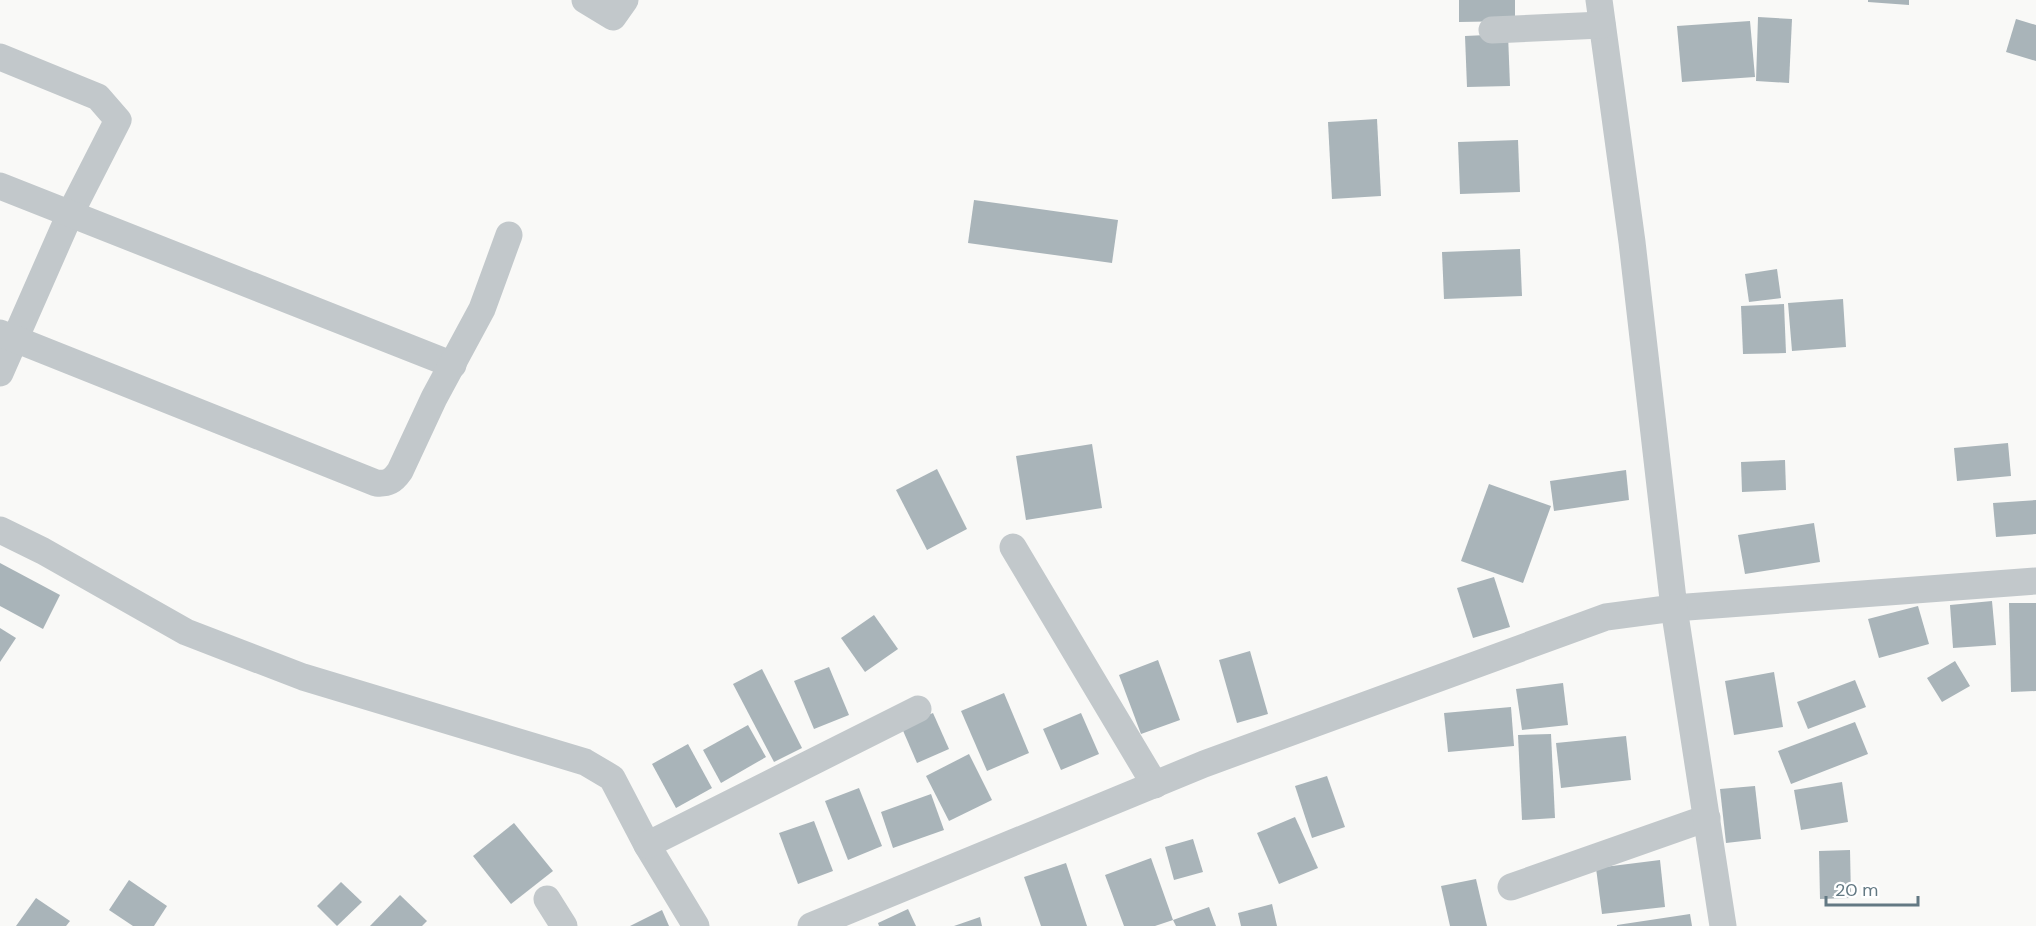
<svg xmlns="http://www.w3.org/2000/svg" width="2036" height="926" font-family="'DM Sans',sans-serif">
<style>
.building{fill:#a9b4b9}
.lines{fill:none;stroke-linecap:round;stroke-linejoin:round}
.street{stroke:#c2c8cb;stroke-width:27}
</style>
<rect width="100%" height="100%" fill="#f9f9f7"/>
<g class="building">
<path d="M1459,0h56v21l-56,1z"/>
<path d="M1868,0h41v5l-41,-3z"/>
<path d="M1758,17l34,2 -3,64 -33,-2z"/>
<path d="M2016,19l20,6v36l-30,-9z"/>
<path d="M1750,21l5,56 -73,5 -5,-56z"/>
<path d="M1508,34l2,52 -43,1 -2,-51z"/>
<path d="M1377,119l4,77 -49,3 -4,-77z"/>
<path d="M1518,140l2,52 -60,2 -2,-52z"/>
<path d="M974,200l144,20 -6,43 -144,-20z"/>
<path d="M1520,249l2,47 -78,3 -2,-47z"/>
<path d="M1777,269l4,29 -32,4 -4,-28z"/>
<path d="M1843,299l3,48 -54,4 -4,-48z"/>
<path d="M1784,304l2,49 -43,1 -2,-48z"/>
<path d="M2008,443l3,33 -54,5 -3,-33z"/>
<path d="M1092,444l10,64 -76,12 -10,-64z"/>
<path d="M1785,460l1,30 -44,2 -1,-30z"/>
<path d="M937,469l30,60 -40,21 -31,-60z"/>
<path d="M1626,470l3,30 -75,11 -4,-30z"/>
<path d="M1489,484l62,22 -28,77 -62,-22z"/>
<path d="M2036,500v34l-40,3 -3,-34z"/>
<path d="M1814,523l6,39 -75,12 -7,-39z"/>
<path d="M0,563l60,32 -17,34 -43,-23z"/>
<path d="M1494,577l16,50 -37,11 -16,-50z"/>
<path d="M1992,601l4,44 -43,3 -3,-43z"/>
<path d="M2009,603h27v88l-25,1z"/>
<path d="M1918,606l11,38 -50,14 -11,-39z"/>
<path d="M874,615l24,34 -33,23 -24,-34z"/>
<path d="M0,628l16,10 -16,24z"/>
<path d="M1250,651l18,63 -31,9 -18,-63z"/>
<path d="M1158,660l22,60 -39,14 -22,-59z"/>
<path d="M1955,661l15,25 -28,16 -15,-24z"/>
<path d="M829,667l20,48 -35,14 -20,-48z"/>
<path d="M762,669l40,79 -28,14 -41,-78z"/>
<path d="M1774,672l9,55 -49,8 -9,-54z"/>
<path d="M1855,680l11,27 -58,22 -11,-27z"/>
<path d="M1563,683l5,42 -46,5 -6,-41z"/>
<path d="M1004,693l25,60 -42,18 -26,-60z"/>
<path d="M1511,707l3,39 -66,6 -4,-39z"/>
<path d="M933,713l16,36 -32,14 -16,-37z"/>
<path d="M1081,713l18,41 -38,16 -18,-41z"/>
<path d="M1855,722l13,32 -77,30 -13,-33z"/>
<path d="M748,725l18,32 -45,26 -18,-33z"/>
<path d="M1551,734l4,84 -33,2 -4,-85z"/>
<path d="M1626,736l5,44 -70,8 -5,-45z"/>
<path d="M688,744l24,44 -36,20 -24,-44z"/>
<path d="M969,754l23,46 -43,21 -23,-45z"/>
<path d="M1327,776l18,51 -33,11 -17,-52z"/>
<path d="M1842,782l6,40 -47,8 -7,-40z"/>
<path d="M1755,786l6,53 -35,4 -6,-54z"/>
<path d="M859,788l23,58 -34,14 -23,-59z"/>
<path d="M931,794l13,36 -51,18 -12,-36z"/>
<path d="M1295,817l23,51 -39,16 -22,-51z"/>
<path d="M814,821l19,50 -35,13 -19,-51z"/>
<path d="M514,823l39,48 -42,33 -38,-48z"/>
<path d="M1193,839l10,33 -29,8 -9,-33z"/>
<path d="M1850,850l1,48 -31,1 -1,-48z"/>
<path d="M1151,858l22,62 36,-13 7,19h-40l-3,-6 -18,6h-31l-19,-51z"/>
<path d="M1660,860l5,47 -63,7 -6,-46z"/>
<path d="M1066,863l21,63h-46l-17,-49z"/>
<path d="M1476,879l11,47h-37l-9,-40z"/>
<path d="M129,880l38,26 -13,20h-21l-24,-16z"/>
<path d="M341,882l21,20 -25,24 -20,-20z"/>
<path d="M400,895l27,26 -5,5h-52z"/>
<path d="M36,898l34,23 -4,5h-50z"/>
<path d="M1272,904l5,22h-36l-3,-13z"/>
<path d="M908,909l8,17h-37l-1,-3z"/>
<path d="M662,910l7,16h-39z"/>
<path d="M1690,914l2,12h-75v-1z"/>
<path d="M980,917l2,9h-28z"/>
</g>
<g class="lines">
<g class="street">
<path d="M585,0l28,17 12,-17"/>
<path d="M1599,0l33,242 42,366 362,-27"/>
<path d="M1492,30l110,-5"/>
<path d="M0,57l98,40 20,23 -48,94 -70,159"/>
<path d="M0,186l453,179"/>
<path d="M0,333l376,150c12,1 17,-2 24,-12l34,-73 48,-89 27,-74"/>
<path d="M0,530l43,21 143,81 117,45 282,85 27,16 35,67 49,81"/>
<path d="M1013,547l142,238"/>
<path d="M647,845l271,-136"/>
<path d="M1511,887l196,-69"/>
<path d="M547,899l17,27"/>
<path d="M811,926l393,-162 402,-147 68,-9 49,318"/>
</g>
</g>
<path d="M1826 896v9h92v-9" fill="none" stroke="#637983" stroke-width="3"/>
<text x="1835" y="896" font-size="18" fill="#637983" stroke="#ffffff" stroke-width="4.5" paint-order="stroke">20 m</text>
</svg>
